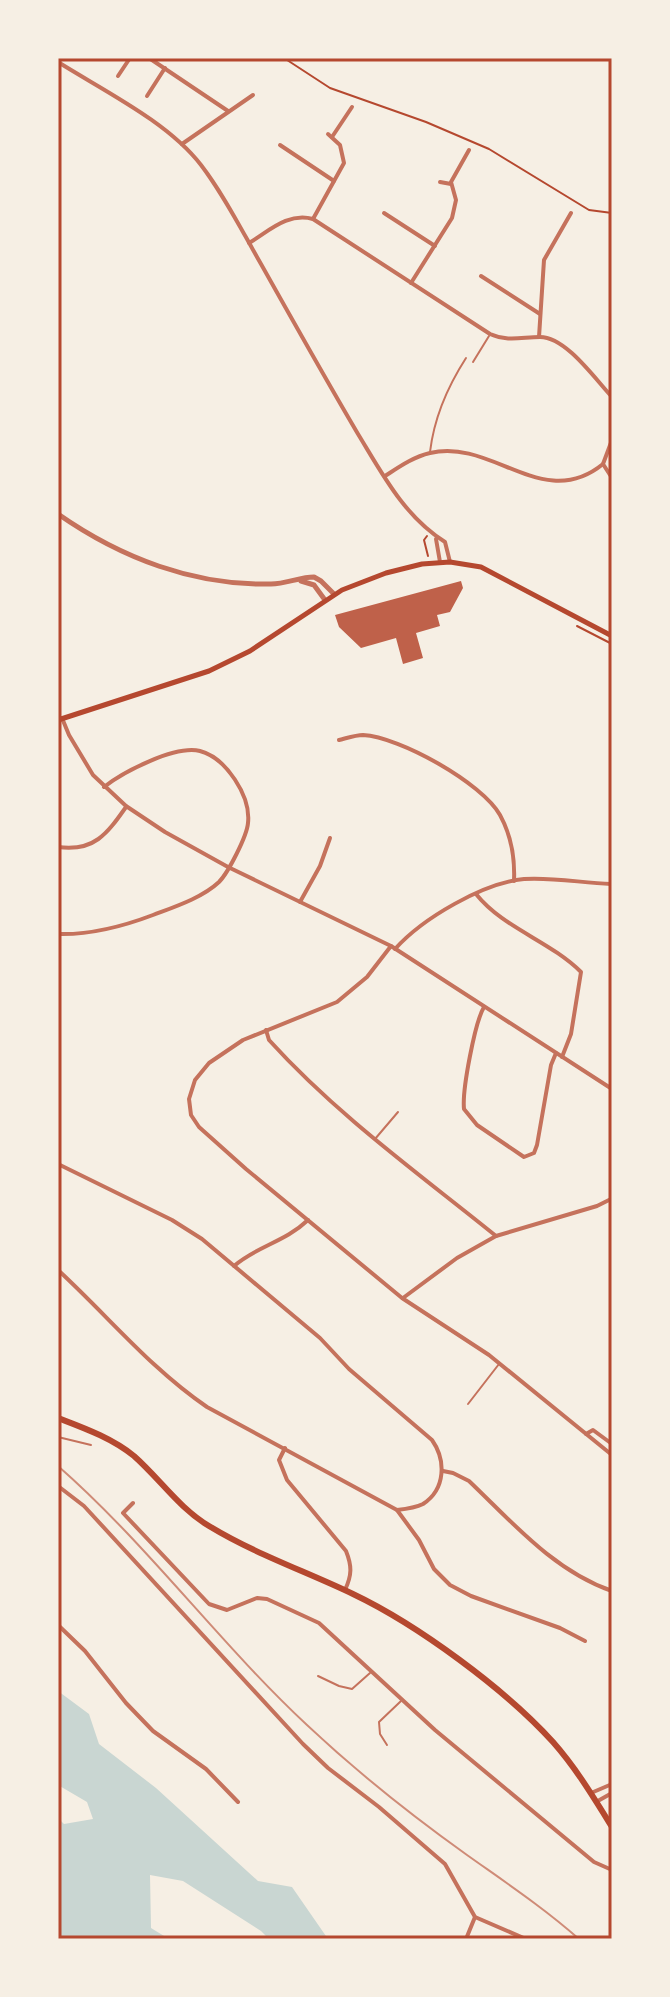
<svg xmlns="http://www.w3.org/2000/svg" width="670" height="1997" font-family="Commissioner,sans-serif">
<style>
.water{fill:#c9d6d2}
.building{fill:#bf614a}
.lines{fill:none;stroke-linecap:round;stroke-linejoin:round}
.path{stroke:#b5482f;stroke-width:2}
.service{stroke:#c5725c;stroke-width:2}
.minor{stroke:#c5725c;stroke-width:4}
.tertiary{stroke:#c5725c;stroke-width:5}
.secondary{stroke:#b5482f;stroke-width:5}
.primary{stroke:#b5482f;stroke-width:6}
.rail{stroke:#cf8b77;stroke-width:2}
.neatline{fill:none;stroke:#b5482f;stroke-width:3}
</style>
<rect width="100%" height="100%" fill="#f6efe4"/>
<path class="water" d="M58,1691l31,23 10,30 57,44 102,93 34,6 36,52h-59l-8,-8 -78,-50 -33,-6 1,53 18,11h-111v-121l6,6 29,-5 -6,-17 -29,-17z"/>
<path class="building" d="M461,581l2,7 -13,24 -13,3 3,11 -24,7 7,25 -20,6 -7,-26 -35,10 -22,-21 -4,-12z"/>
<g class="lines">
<g class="path">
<path d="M284,58l46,30 96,34 63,27 100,61 23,3"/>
<path d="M427,536l-3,4 4,16"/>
<path d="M577,626l35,18"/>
</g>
<g class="service">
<path d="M473,362l16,-26"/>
<path d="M430,452c4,-34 18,-66 36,-94"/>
<path d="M375,1139l23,-27"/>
<path d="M468,1404l31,-40"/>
<path d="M58,1437l33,8"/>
<path d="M318,1676l21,10 13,3 18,-16"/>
<path d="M387,1745l-7,-11 -1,-12 22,-21"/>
</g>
<g class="minor">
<path d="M149,58l79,53"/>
<path d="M58,62c46,29 110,60 143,103 23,30 41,66 60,99 32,57 64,114 97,170 25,41 46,82 87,108l5,20"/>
<path d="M118,76l12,-18"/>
<path d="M147,96l18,-28"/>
<path d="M332,137l20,-30"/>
<path d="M182,144l71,-49"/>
<path d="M280,145l54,36"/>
<path d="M440,182l11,2"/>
<path d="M384,213l51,33"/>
<path d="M313,219l31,-56 -4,-18 -12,-11"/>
<path d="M249,243c20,-12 39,-31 64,-24l177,115c18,8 32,3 50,3 26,0 55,42 72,60"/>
<path d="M481,276l59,38"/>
<path d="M411,283l41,-65 4,-18 -5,-18 18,-32"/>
<path d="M539,337l5,-77 27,-47"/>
<path d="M612,440l-9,24 9,14"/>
<path d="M385,476c14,-9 28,-19 45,-23 63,-15 113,60 173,11"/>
<path d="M436,539l4,23"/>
<path d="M62,718l7,17 24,40 33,31 39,26 63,35 163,79 221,143"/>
<path d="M339,740c8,-2 17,-5 24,-5 37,2 119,48 137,80 11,20 15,44 14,66"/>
<path d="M58,847c36,5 49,-13 68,-40"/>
<path d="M476,894c27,34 74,47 105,78l-10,62 -9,23"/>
<path d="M300,902l20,-36 10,-28"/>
<path d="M58,934c32,1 66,-8 95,-19 21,-8 49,-17 66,-33 9,-9 28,-46 29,-59 3,-27 -22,-65 -48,-72 -25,-6 -77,21 -96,36"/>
<path d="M391,946l-24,31 -30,25 -94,38 -34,23 -14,17 -6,19 2,16 8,12 47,42 156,129 87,57 123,100"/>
<path d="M395,949c28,-31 88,-66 129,-70 29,-2 58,4 87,5"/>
<path d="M484,1007c-9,15 -22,83 -20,102l13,16 47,32 10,-4 3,-8 14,-80 5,-12"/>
<path d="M266,1030l3,10c68,75 149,133 227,196"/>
<path d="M58,1164l114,56 30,19 118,99 29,31 83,71c14,20 14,49 -9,64 -8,4 -17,5 -26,6"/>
<path d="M234,1266c23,-20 51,-24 74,-46"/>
<path d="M58,1270c50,46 93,99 149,137l190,103 22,30 15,29 16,16 21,11 89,32 25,13"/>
<path d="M403,1298l54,-40 39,-22 101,-30 14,-7 1,-3"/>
<path d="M586,1434l7,-4 19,14"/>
<path d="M285,1448l-6,12 8,20 59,71c6,15 6,24 -1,39"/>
<path d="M443,1471l10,2 16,8c43,41 85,90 143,110"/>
<path d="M58,1486l26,20 219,238 25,24 51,39 66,57 30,53 51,22"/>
<path d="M133,1503l-10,10 86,91 18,6 30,-12 10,1 52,24 116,107 159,132 18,8"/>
<path d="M58,1625l27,26 41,52 27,28 53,38 32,33"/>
<path d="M591,1793l21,-9"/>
<path d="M596,1802l16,-9"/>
<path d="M466,1939l9,-22"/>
<path d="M595,1939l17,-1"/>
</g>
<g class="tertiary">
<path d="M58,514c63,44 136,72 213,70 15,0 29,-7 43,-7l7,4 13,13"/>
<path d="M301,581l13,4 11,15"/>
</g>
<path class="secondary" d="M58,720l151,-49 41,-20 92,-61 44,-17 36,-9 28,-2 31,5 131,69"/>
<path class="primary" d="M58,1418c26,10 54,20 76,38 26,23 45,52 75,70 46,28 96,45 144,68 65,31 152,95 200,148 23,26 41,56 59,85"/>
<path class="rail" d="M58,1466c90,79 161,177 249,259 50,47 104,90 160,130 38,27 77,53 112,84"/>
</g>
<rect width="670" height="1997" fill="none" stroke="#f6efe4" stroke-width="120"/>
<rect x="60" y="60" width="550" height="1877" class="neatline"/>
</svg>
